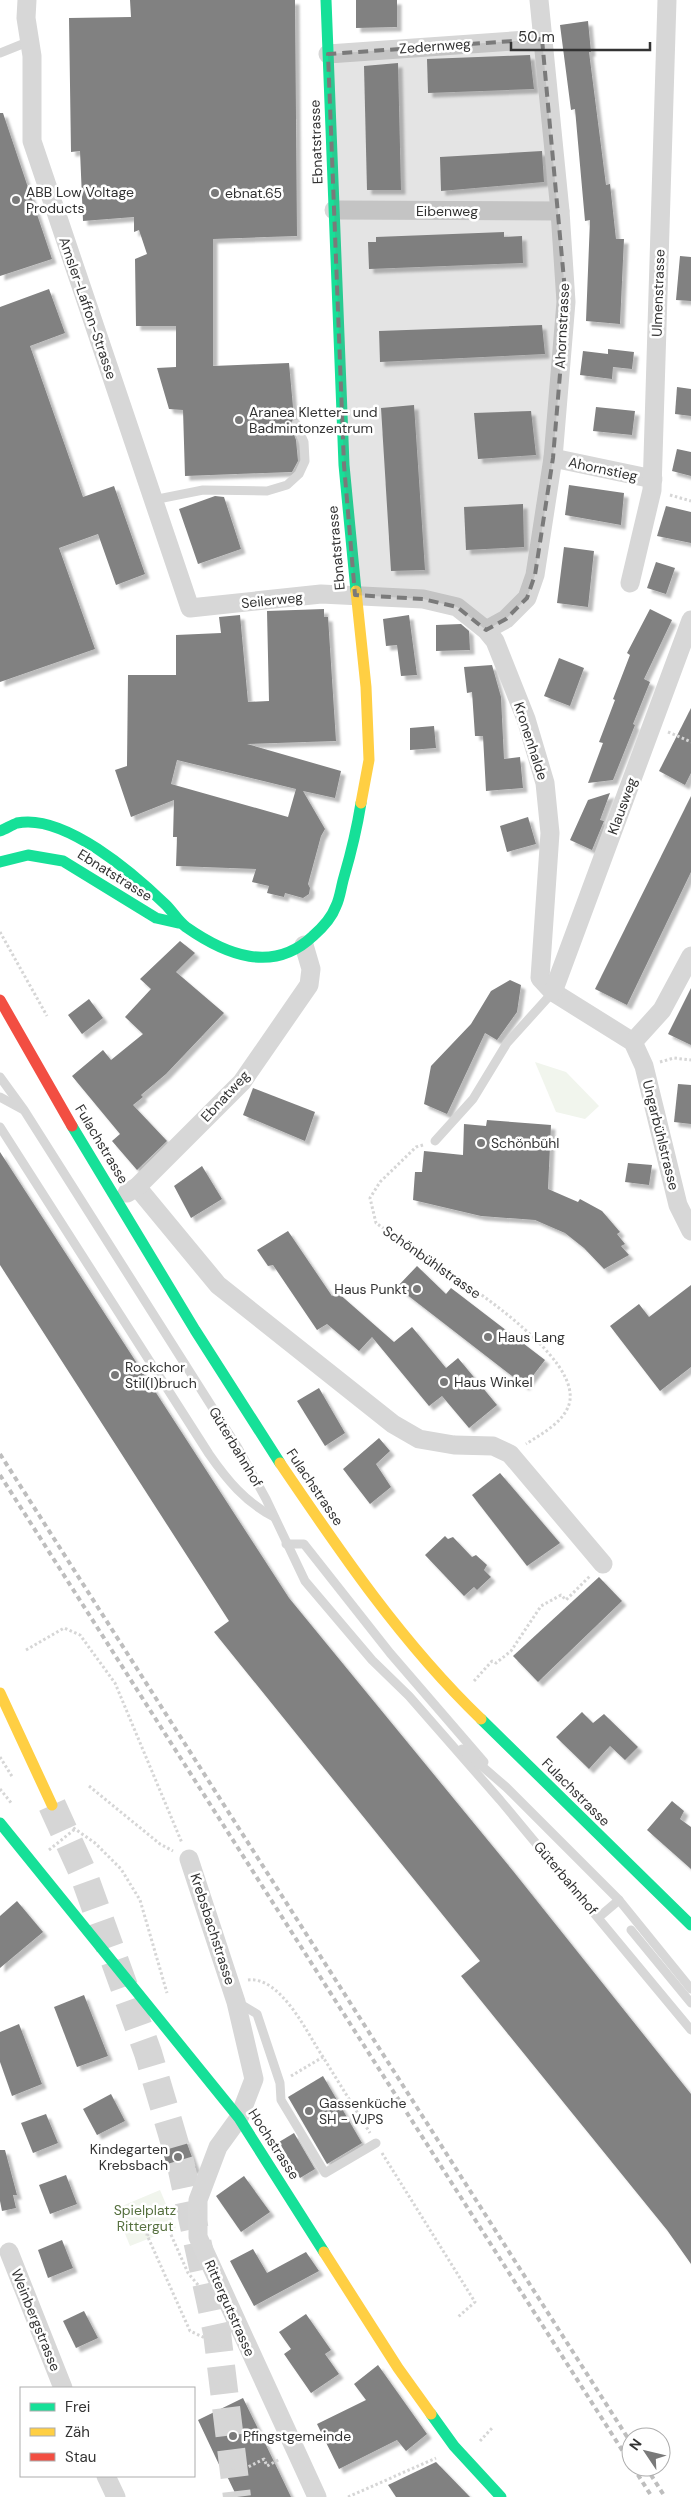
<svg xmlns="http://www.w3.org/2000/svg" width="691" height="2497" font-family="'DM Sans',sans-serif">
<style>
.green{fill:#f1f5ed}
.building{fill:#818181;fill-rule:evenodd;filter:url(#shadow)}
.lines{fill:none;stroke-linecap:round;stroke-linejoin:round}
.highway-tunnel{stroke:#d6d6d6;stroke-width:28;stroke-dasharray:28 14;stroke-linecap:butt}
.path{stroke:#d6d6d6;stroke-width:3;stroke-dasharray:2.5 2.5;stroke-linecap:butt}
.lane{stroke:#d7d7d7;stroke-width:9}
.street{stroke:#d7d7d7;stroke-width:19}
.fast{stroke:#16e098;stroke-width:11}
.slow{stroke:#ffcf43;stroke-width:11}
.jam{stroke:#f24e42;stroke-width:11}
.rail{stroke:#bebebe;stroke-width:4;stroke-dasharray:5 4;stroke-linecap:butt}
.marked{fill:#7a7a7a;fill-opacity:0.2;stroke:#7a7a7a;stroke-width:4;stroke-dasharray:10 6;stroke-linejoin:round}
.poi-dot{fill:#7a7a7a;stroke:#fff;stroke-width:2}
.labels{text-anchor:middle;dominant-baseline:central;stroke-width:5;stroke-linejoin:round;paint-order:stroke}
.street-label{font-size:14px;fill:#333;stroke:#fff}
.poi-label{font-size:14px;fill:#333;stroke:#fff;text-anchor:start}
.park-label{font-size:14px;fill:#56703f;stroke:#fff}
</style>
<defs>
<filter id="shadow"><feDropShadow dx="4.5" dy="4.5" stdDeviation="1" flood-color="#0004"/></filter>
</defs>
<rect width="100%" height="100%" fill="#fff"/>
<g class="green">
<path d="M535,1062l31,10 33,34 -14,13 -29,-7z"/>
<path d="M160,2190l16,38 -46,18 -15,-37z"/>
</g>
<g class="building">
<path d="M130,0h165l2,236 -84,3v127l76,-3 5,55 -4,6 6,16 2,21 -6,11 -107,4 -2,-66 -14,-1 -12,-41 19,-1v-41h-40l-1,-67 12,-5 -8,-24 -5,2v-15l-51,4 -3,-70 -9,1 -2,-134 62,-1z"/>
<path d="M356,0h41v27l-41,1z"/>
<path d="M588,21l3,31h-2l17,133 4,-1 6,55h8l-4,85 -34,-3 4,-101 -5,1 -10,-112 -4,1 -11,-85z"/>
<path d="M530,55l4,34 -106,4 -1,-34z"/>
<path d="M398,63l3,127h-34l-3,-124z"/>
<path d="M0,113h3l49,146 -52,17z"/>
<path d="M542,151l2,31 -103,9 -1,-34z"/>
<path d="M504,232v5l18,-1 1,27 -154,6 -1,-27h8v-5z"/>
<path d="M680,256l11,1v44l-15,-1z"/>
<path d="M49,289l16,44 -35,13 53,151 31,-11 31,88 -29,11 -18,-51 -39,14 36,101 -95,33v-375z"/>
<path d="M542,325l3,29 -165,8 -1,-31z"/>
<path d="M608,349l26,3 -2,17 -19,-2 -1,12 -32,-4 3,-24 25,3z"/>
<path d="M677,387l14,2v27l-16,-2z"/>
<path d="M414,405l11,165 -34,1 -10,-163z"/>
<path d="M596,407l39,4 -3,24 -39,-4z"/>
<path d="M531,411l5,44 -58,4 -4,-46z"/>
<path d="M677,449l14,3v24l-19,-5z"/>
<path d="M569,485l55,8 -3,32 -56,-10z"/>
<path d="M215,496l9,1 17,52 -43,15 -19,-55z"/>
<path d="M523,504l1,43 -58,3 -2,-43z"/>
<path d="M666,506l25,6v31l-34,-7z"/>
<path d="M564,547l30,4 -6,56 -31,-4z"/>
<path d="M656,562l19,6 -9,26 -19,-6z"/>
<path d="M324,609v8h4l8,124 -89,3 94,27 -6,27 -32,-7 22,38 -4,7 -13,48 2,4 -1,6 -6,4 -18,-5 -1,4 -17,-4 2,-7 -17,-4 4,-13 -80,-3 1,-29h-4l1,-37 -43,17 -16,-47 12,-4 1,-91h48v-40l45,-2 -2,-16 21,-2 8,87 21,-1 -2,-90zM177,760l119,29 -8,28 -117,-33z"/>
<path d="M650,609l22,11 -28,59 6,3 -17,42 2,1 -22,55 -25,3 15,-40 -4,-1 16,-42 -2,-1 17,-44 -3,-2z"/>
<path d="M409,615l8,60 -16,1 -4,-31 -11,1 -3,-27z"/>
<path d="M461,624l8,7 1,19 -34,1v-26z"/>
<path d="M559,658l25,10 -14,38 -26,-10z"/>
<path d="M492,665l9,32 3,62 16,-2 3,31 -37,3 -3,-55h-8l-3,-44 -5,1 -3,-26z"/>
<path d="M691,708v65l-6,12 -26,-14z"/>
<path d="M434,726l2,22 -26,2v-22z"/>
<path d="M610,793l-10,27 4,1 -12,29 -22,-10 18,-40z"/>
<path d="M691,796v76l-64,133 -32,-16z"/>
<path d="M528,817l8,27 -29,8 -7,-26z"/>
<path d="M180,941l15,12 -19,19 48,41 -58,61 -25,21 2,2 -10,8 34,36 -30,29 -25,-29 8,-7 -48,-58 31,-26 8,10 32,-26 -18,-17 26,-28 -11,-10z"/>
<path d="M510,980l11,5 -4,27 -20,28 -12,-7 -38,81 -23,-10 7,-38 40,-42 20,-33z"/>
<path d="M691,988v57l-23,-11z"/>
<path d="M89,999l14,19 -21,16 -14,-19z"/>
<path d="M678,1084l13,1v39l-17,-2z"/>
<path d="M253,1088l62,24 -10,29 -62,-26z"/>
<path d="M487,1120l64,5 -3,64 30,13 2,-3 22,12 18,21 -3,2 8,10 -4,2 8,9 -25,14 -20,-21 -19,-15 -30,-13 -54,-4 -68,-16 2,-28h7l2,-21 39,4 1,-31 22,2z"/>
<path d="M0,1152l289,446 224,273 178,223v170l-24,-34 -206,-254 19,-15 -266,-329 15,-11 -229,-356z"/>
<path d="M628,1163l24,2 -3,20 -24,-3z"/>
<path d="M202,1166l20,33 -31,19 -17,-32z"/>
<path d="M288,1231l44,65 5,-4 57,50 18,-15 34,41 12,-10 39,47 -28,23 -27,-32 -13,10 -57,-69 -13,14 -32,-27 -10,6 -44,-65 -5,1 -11,-16z"/>
<path d="M417,1266l29,28 5,-6 94,72 -20,26 -128,-99z"/>
<path d="M691,1285v82l-31,24 -50,-65 29,-22 10,13z"/>
<path d="M319,1388l26,45 -20,13 -28,-45z"/>
<path d="M379,1438l11,13 -14,13 15,23 -21,17 -27,-35z"/>
<path d="M500,1473l60,70 -33,23 -55,-71z"/>
<path d="M445,1536l3,3 5,-2 19,20 4,-2 11,10 -3,5 7,7 -14,13 -3,-3 -10,9 -39,-41z"/>
<path d="M599,1577l23,24 -84,81 -25,-26z"/>
<path d="M582,1712l11,11 11,-9 34,33 -13,13 -15,-14 -21,23 -33,-32z"/>
<path d="M672,1801l12,10 -4,8 11,8v42l-44,-39z"/>
<path d="M17,1901l26,31 -43,36v-52z"/>
<path d="M84,1995l24,61 -31,11 -23,-60z"/>
<path d="M19,2024l23,60 -30,12 -12,-34v-30z"/>
<path d="M323,2076l39,67 -35,21 -39,-67z"/>
<path d="M111,2094l14,27 -28,14 -14,-26z"/>
<path d="M46,2114l12,29 -25,10 -12,-30z"/>
<path d="M294,2133l21,36 -15,9 -21,-36z"/>
<path d="M185,2138l11,30 -25,10 -10,-31z"/>
<path d="M0,2150h5l12,45h-4l3,13 -14,3 -2,-10z"/>
<path d="M66,2175l11,29 -27,10 -11,-29z"/>
<path d="M244,2176l26,36 -29,20 -25,-36z"/>
<path d="M62,2240l11,28 -25,10 -10,-28z"/>
<path d="M253,2249l14,24 39,-21 13,19 -65,35 -24,-45z"/>
<path d="M84,2311l14,27 -22,10 -13,-27z"/>
<path d="M306,2314l25,36 -6,4 14,20 -28,19 -27,-39 7,-5 -12,-17z"/>
<path d="M378,2365l49,69 -21,17 -9,-11 -58,29 -22,-45 49,-24 -12,-16z"/>
<path d="M243,2398l37,76 11,23h-54l-12,-25 -2,1 -25,-53z"/>
<path d="M436,2462l34,35h-74l-8,-12z"/>
</g>
<g class="lines">
<path class="highway-tunnel" d="M52,1805l31,68 65,180 32,108 37,172 20,164"/>
<g class="path">
<path d="M670,495l21,6"/>
<path d="M668,732l23,10"/>
<path d="M0,932l47,84"/>
<path d="M660,1062l14,-4 17,2"/>
<path d="M423,1145l-7,2 -36,35 -10,16 6,25c42,31 201,121 194,177 -3,21 -29,34 -44,44"/>
<path d="M26,1650l38,-22 16,7 35,48 67,160"/>
<path d="M474,1681l18,-20 4,2 15,-12 30,-45 20,-11 5,5 24,-24"/>
<path d="M0,1757l13,21"/>
<path d="M89,1786l71,58 13,7"/>
<path d="M0,1789l12,15"/>
<path d="M65,1822l30,21 26,26 19,31 27,93"/>
<path d="M49,1850l26,-21"/>
<path d="M248,1980c33,-4 59,53 75,77"/>
<path d="M291,2076l32,-19 47,76"/>
<path d="M382,2153l93,149 -17,15"/>
<path d="M198,2285l-10,-12 -20,-45 -21,7 43,96 39,18"/>
<path d="M480,2441l13,-14"/>
<path d="M233,2468l3,5 28,-14 3,7 13,-7"/>
<path d="M348,2497l88,-39"/>
</g>
<g class="lane">
<path d="M0,53l30,-12"/>
<path d="M153,500l50,-10 64,1 20,-6 12,-11 6,-13 -1,-19 -8,-18"/>
<path d="M0,1077l24,33 214,338 28,51 39,82 67,79 37,36 91,104 191,230"/>
<path d="M0,1097l22,12"/>
<path d="M0,1127l209,327c18,26 36,48 65,63"/>
<path d="M435,1141l38,-42 34,-56 46,-51"/>
<path d="M286,1544h18l86,109 94,109"/>
<path d="M462,1749l44,38 113,113 72,89"/>
<path d="M599,1917l20,-17"/>
<path d="M631,1930l60,73"/>
<path d="M237,2002l20,12 23,69 1,17 44,73 51,-30"/>
</g>
<g class="street">
<path d="M27,0l-1,18 6,38v85l158,467 131,-14 102,5 34,8 29,23 9,11 31,78 19,64 5,50 -10,145 13,14 80,50 11,24 34,139 13,26"/>
<path d="M328,54l214,-15"/>
<path d="M334,210l226,1"/>
<path d="M553,458l100,21"/>
<path d="M630,583l22,-93 15,-490"/>
<path d="M486,630l20,-11 21,-21 8,-23 18,-117 13,-156 -6,-91 -21,-211"/>
<path d="M553,992l138,-372"/>
<path d="M633,1042l29,-32 29,-54"/>
<path d="M137,1187l81,98 175,139 26,15 35,6 39,1 17,8 93,110"/>
<path d="M127,1193l10,-6 105,-105 67,-97 2,-16 -7,-24"/>
<path d="M189,1859l47,143 18,77 -15,39 -21,29 -20,53v37l119,260"/>
<path d="M9,2252l54,136"/>
<path d="M106,2476l10,21"/>
</g>
<g class="fast">
<path d="M326,0l18,465 12,126"/>
<path d="M0,831c5,-2 12,-6 17,-8 47,-10 117,51 149,82 7,7 12,16 20,22 40,28 87,47 127,9 8,-7 19,-19 23,-30 4,-8 5,-19 8,-29 7,-24 13,-49 17,-74"/>
<path d="M0,862l28,-7 35,6 93,57 22,5"/>
<path d="M72,1126l123,204 85,133"/>
<path d="M481,1719l210,206"/>
<path d="M0,1823l239,295 85,134"/>
<path d="M431,2414l23,32 47,51"/>
</g>
<g class="slow">
<path d="M356,591l10,96 3,73 -8,43"/>
<path d="M280,1463c61,90 122,180 201,256"/>
<path d="M0,1693l52,112"/>
<path d="M324,2252l74,116 33,46"/>
</g>
<path class="jam" d="M0,1000l72,126"/>
<g class="rail">
<path d="M0,1454l631,989"/>
<path d="M0,1475l631,989"/>
<path d="M633,2467l19,30"/>
<path d="M646,2467l19,30"/>
</g>
</g>
<path class="marked" d="M542,39l24,263 -13,156 -18,117 -8,23 -21,21 -20,11 -29,-23 -34,-8 -68,-4 -11,-130 -16,-411z"/>
<g class="poi-dot">
<circle cx="215" cy="193" r="5"/>
<circle cx="16" cy="200" r="5"/>
<circle cx="239" cy="420" r="5"/>
<circle cx="481" cy="1143" r="5"/>
<circle cx="417" cy="1289" r="5"/>
<circle cx="488" cy="1337" r="5"/>
<circle cx="115" cy="1375" r="5"/>
<circle cx="444" cy="1382" r="5"/>
<circle cx="309" cy="2111" r="5"/>
<circle cx="178" cy="2157" r="5"/>
<circle cx="233" cy="2436" r="5"/>
</g>
<g class="labels">
<g class="street-label">
<text transform="translate(435 46) rotate(-4)">Zedernweg</text>
<text transform="translate(316 142) rotate(-92)">Ebnatstrasse</text>
<text x="447" y="211">Eibenweg</text>
<text transform="translate(658 293) rotate(-88)">Ulmenstrasse</text>
<text transform="translate(88 308) rotate(71)">Amsler-Laffon-Strasse</text>
<text transform="translate(562 326) rotate(-87)">Ahornstrasse</text>
<text transform="translate(603 469) rotate(12)">Ahornstieg</text>
<text transform="translate(336 548) rotate(-95)">Ebnatstrasse</text>
<text transform="translate(272 600) rotate(-6)">Seilerweg</text>
<text transform="translate(531 741) rotate(72)">Kronenhalde</text>
<text transform="translate(622 806) rotate(-70)">Klausweg</text>
<text transform="translate(115 875) rotate(32)">Ebnatstrasse</text>
<text transform="translate(225 1096) rotate(-47)">Ebnatweg</text>
<text transform="translate(661 1135) rotate(76)">Ungarbühlstrasse</text>
<text transform="translate(102 1144) rotate(59)">Fulachstrasse</text>
<text transform="translate(432 1262) rotate(35)">Schönbühlstrasse</text>
<text transform="translate(236 1447) rotate(59)">Güterbahnhof</text>
<text transform="translate(315 1487) rotate(56)">Fulachstrasse</text>
<text transform="translate(576 1792) rotate(45)">Fulachstrasse</text>
<text transform="translate(566 1878) rotate(50)">Güterbahnhof</text>
<text transform="translate(213 1929) rotate(72)">Krebsbachstrasse</text>
<text transform="translate(274 2144) rotate(57)">Hochstrasse</text>
<text transform="translate(230 2308) rotate(66)">Rittergutstrasse</text>
<text transform="translate(36 2320) rotate(68)">Weinbergstrasse</text>
</g>
<g class="poi-label">
<text x="26" y="192">ABB Low Voltage<tspan x="26" dy="16">Products</tspan></text>
<text x="225" y="193">ebnat.65</text>
<text x="249" y="412">Aranea Kletter- und<tspan x="249" dy="16">Badmintonzentrum</tspan></text>
<text x="491" y="1143">Schönbühl</text>
<text x="407" y="1289" text-anchor="end">Haus Punkt</text>
<text x="498" y="1337">Haus Lang</text>
<text x="125" y="1367">Rockchor<tspan x="125" dy="16">Stil(l)bruch</tspan></text>
<text x="454" y="1382">Haus Winkel</text>
<text x="319" y="2103">Gassenküche<tspan x="319" dy="16">SH - VJPS</tspan></text>
<text x="168" y="2149" text-anchor="end">Kindegarten<tspan x="168" dy="16">Krebsbach</tspan></text>
<text x="243" y="2436">Pfingstgemeinde</text>
</g>
<g class="park-label">
<text x="145" y="2210">Spielplatz<tspan x="145" dy="16">Rittergut</tspan></text>
</g>
</g>
<rect x="20" y="2387" width="175" height="90" fill="#ffffff" stroke="#adadad"/>
<rect x="30" y="2403" width="25" height="8" fill="#16e098" stroke="#adadad"/>
<text x="65" y="2412" font-size="15" fill="#333333">Frei</text>
<rect x="30" y="2428" width="25" height="8" fill="#ffcf43" stroke="#adadad"/>
<text x="65" y="2437" font-size="15" fill="#333333">Zäh</text>
<rect x="30" y="2453" width="25" height="8" fill="#f24e42" stroke="#adadad"/>
<text x="65" y="2462" font-size="15" fill="#333333">Stau</text>
<g transform="translate(646 2452) rotate(305)"><circle r="24" fill="#ffffff" stroke="#adadad"/>
<path d="M0-4L9 19L0 12L-9 19Z" fill="#7a7a7a"/>
<text y="-8" font-size="14" font-weight="bold" text-anchor="middle" fill="#333333">N</text>
</g>
<path d="M511 42v8h139v-8" fill="none" stroke="#333333" stroke-width="2.5"/>
<text x="518" y="42" font-size="15" fill="#333333" stroke="#ffffff" stroke-width="4" paint-order="stroke">50 m</text>
</svg>
